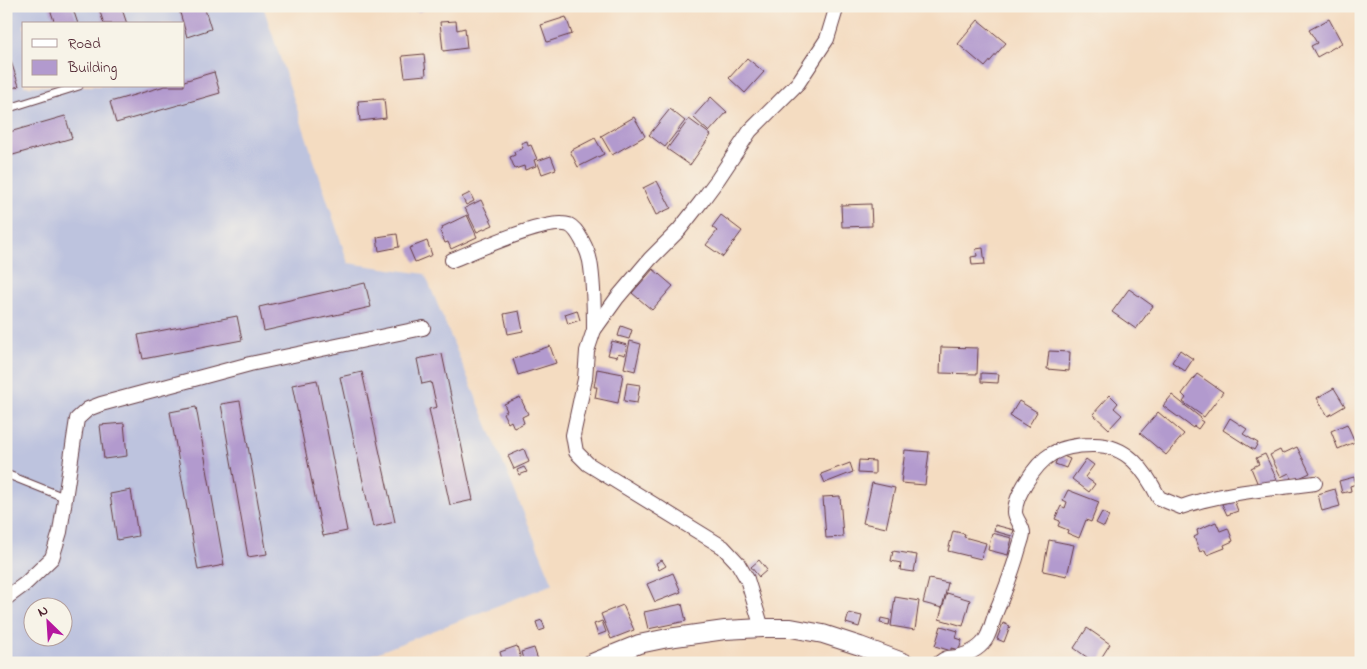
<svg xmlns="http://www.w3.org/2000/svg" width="1367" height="669" font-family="'Indie Flower',sans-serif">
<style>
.industrial{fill:#bdc3de;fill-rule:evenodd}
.building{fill:#b29ace}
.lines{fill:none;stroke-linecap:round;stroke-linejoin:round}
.service-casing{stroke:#643b42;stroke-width:9}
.minor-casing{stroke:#643b42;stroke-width:16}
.tertiary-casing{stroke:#643b42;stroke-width:20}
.service{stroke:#fff;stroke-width:7}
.minor{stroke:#fff;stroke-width:14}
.tertiary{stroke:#fff;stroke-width:18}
</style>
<rect width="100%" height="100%" fill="#f7f3e8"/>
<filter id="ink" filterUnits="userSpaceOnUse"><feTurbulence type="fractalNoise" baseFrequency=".02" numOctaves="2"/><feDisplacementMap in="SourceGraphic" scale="10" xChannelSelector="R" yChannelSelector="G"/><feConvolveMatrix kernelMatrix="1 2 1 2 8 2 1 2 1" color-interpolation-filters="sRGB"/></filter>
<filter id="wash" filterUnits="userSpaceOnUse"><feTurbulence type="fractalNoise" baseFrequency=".0096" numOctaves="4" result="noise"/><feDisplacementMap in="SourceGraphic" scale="20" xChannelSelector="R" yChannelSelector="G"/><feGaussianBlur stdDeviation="1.12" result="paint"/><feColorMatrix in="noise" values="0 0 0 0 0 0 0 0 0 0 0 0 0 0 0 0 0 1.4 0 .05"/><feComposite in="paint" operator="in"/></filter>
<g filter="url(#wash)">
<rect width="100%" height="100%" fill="#f4dcc1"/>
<path class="industrial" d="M6,6h257l85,257 77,11 128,310 -202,79h-345zM24,24h160v62h-160zM32,606h30v30h-30z"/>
<g id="blocks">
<g class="building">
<path d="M49,6h23l6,18h-23z"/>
<path d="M98,6h23l6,18h-23z"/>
<path d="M178,6h26l7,23 -24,8z"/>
<path d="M416,6h16l-14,6z"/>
<path d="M566,17l6,17 -25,8 -6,-17z"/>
<path d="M1329,19l13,24 -25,14 -6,-11 6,-3 -8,-13z"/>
<path d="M978,20l28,23 -21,24 -27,-23z"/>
<path d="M456,21l1,9 8,-2 2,20 -24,3 -3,-29z"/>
<path d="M6,46l13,40 -13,4z"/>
<path d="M424,54l2,21 -21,2 -3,-21z"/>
<path d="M747,58l17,14 -19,21 -16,-15z"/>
<path d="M214,72l6,21 -104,30 -6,-21 55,-16h19v-5z"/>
<path d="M711,97l16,15 -18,20 -16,-15z"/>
<path d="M384,99l2,19 -26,3 -2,-20z"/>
<path d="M670,109l15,12 -20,26 -16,-12z"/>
<path d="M65,116l7,22 -66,19v-24z"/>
<path d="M634,117l11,19 -33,19 -11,-19z"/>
<path d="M689,119l22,16 -21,30 -23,-16z"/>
<path d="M595,138l9,16 -26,13 -8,-16z"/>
<path d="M527,141l1,5 3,-1 6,14 -3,1 2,6 -11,4 -1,-4 -9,3 -5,-12 5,-2 -1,-3 9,-4 -2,-5z"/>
<path d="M551,156l5,13 -14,5 -5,-13z"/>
<path d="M657,181l14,27 -15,7 -13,-27z"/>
<path d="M470,193l4,8 -8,4 -4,-8z"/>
<path d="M481,200l12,25 -16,7 -12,-24z"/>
<path d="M871,204l1,22 -30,1 -1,-22z"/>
<path d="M467,215l10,22 -26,12 -3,-7 -3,1 -5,-12 3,-2 -1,-2z"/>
<path d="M721,215l21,16 -19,26 -17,-12 11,-14 -5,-4z"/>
<path d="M397,234l2,13 -20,4 -2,-14z"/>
<path d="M427,241l5,14 -17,7 -6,-14z"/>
<path d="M983,248l2,16 -13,1 -1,-8 6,-1 -1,-7z"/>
<path d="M653,269l20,17 -21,24 -20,-17z"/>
<path d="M365,283l6,24 -107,24 -5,-24z"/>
<path d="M1129,289l24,17 -17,23 -24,-17z"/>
<path d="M577,310l3,10 -12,4 -3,-10z"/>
<path d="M519,311l4,20 -15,3 -4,-20z"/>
<path d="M237,316l5,24 -99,19 -5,-24z"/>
<path d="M621,326l11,4 -3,9 -11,-3z"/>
<path d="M612,341l15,4 -2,10 -7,-2 -1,4 -9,-2z"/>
<path d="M630,341l11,3 -6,27 -11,-3z"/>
<path d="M550,346l6,17 -38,12 -5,-16z"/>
<path d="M941,347l37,1 -1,26 -37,-1z"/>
<path d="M1180,350l13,9 -8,12 -13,-9z"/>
<path d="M1049,351l21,1 -1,19 -22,-2z"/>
<path d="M442,354l31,146 -23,5 -21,-96 8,-2 -6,-25 -9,2 -5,-25z"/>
<path d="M597,369l26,5 -5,29 -23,-5 2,-11h-3z"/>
<path d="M362,372l33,150 -22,5 -33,-150z"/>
<path d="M981,373l18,1 -1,9 -17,-1z"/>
<path d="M1197,374l26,18 -19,25 -21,-15 3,-4 -4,-4z"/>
<path d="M317,380l30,151 -24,5 -31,-151z"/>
<path d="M627,383l13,2 -3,18 -13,-2z"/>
<path d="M1334,388l11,18 -17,10 -11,-18z"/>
<path d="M1110,395l8,8 -4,5 8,7 -13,14 -16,-15z"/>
<path d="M1172,395l29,23 -1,2 3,2 -5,7 -4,-3 -1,2 -30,-22z"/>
<path d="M520,397l8,17 -6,3 2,6 -10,5 -3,-7 -3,2 -5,-10 4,-2 -3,-7z"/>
<path d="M240,401l27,153 -19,3 -27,-153z"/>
<path d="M1019,401l18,11 -9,15 -18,-11z"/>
<path d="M196,407l28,158 -26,5 -28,-158z"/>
<path d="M1158,412l26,22 -18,21 -26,-22z"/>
<path d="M1230,418l17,11 -4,5 15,9 -4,7 -31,-20z"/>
<path d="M124,423l3,33 -23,3 -4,-34z"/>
<path d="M1347,424l8,18 -17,7 -7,-18z"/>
<path d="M1297,447l13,26 -17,8 -4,-8 -8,4 -11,-22 10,-5 2,4z"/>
<path d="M524,449l5,13 -15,7 -6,-13z"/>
<path d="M905,450l24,2 -4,33 -24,-2z"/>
<path d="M1059,454l11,5 -4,9 -11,-4z"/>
<path d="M1265,454l13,28 -19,5 -8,-19 8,-4 -3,-6z"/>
<path d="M1086,459l8,6 -9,12 10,7 -6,8 -17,-13z"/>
<path d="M859,460l16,1v13l-17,-1z"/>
<path d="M850,463l3,9 -28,11 -4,-9z"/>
<path d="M524,467l3,5 -8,3 -2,-5z"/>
<path d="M1354,477l2,7 -6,2 1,5 -9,2 -3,-12z"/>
<path d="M872,483l23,5 -9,40 -23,-5z"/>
<path d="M1335,489l5,17 -18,5 -4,-17z"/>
<path d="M131,490l7,46 -21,4 -7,-46z"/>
<path d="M1068,490l31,12 -8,20 -5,-2 -7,18 -12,-5 1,-3 -10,-4 2,-5 -5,-2 6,-13 4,2 2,-6 -4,-2z"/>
<path d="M840,496l3,41 -17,1 -3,-41z"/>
<path d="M1234,500l4,11 -11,4 -5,-11z"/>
<path d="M1102,512l7,4 -5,11 -8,-4z"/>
<path d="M1216,522l4,9 8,-3 5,13 -9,4 1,3 -18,7 -2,-5 -5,2 -6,-15 4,-2 -1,-5z"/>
<path d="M995,525l19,5 -2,6 -18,-5z"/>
<path d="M953,531l12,3 -1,3 22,6 -5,16 -33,-8z"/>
<path d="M992,533l20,5 -4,17 -20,-5z"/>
<path d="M1049,540l25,5 -7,31 -24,-5z"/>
<path d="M893,551l24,4 -3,17 -14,-2 1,-7 -10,-2z"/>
<path d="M662,560l4,6 -7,4 -3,-7z"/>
<path d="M759,560l8,10 -8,7 -8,-10z"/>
<path d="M673,573l8,19 -26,10 -8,-18z"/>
<path d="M929,579l19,4 -6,25 -19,-5z"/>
<path d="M947,593l23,7 -7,26 -24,-7z"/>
<path d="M895,597l24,4 -4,29 -24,-4z"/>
<path d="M682,604l4,17 -38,8 -4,-17z"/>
<path d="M623,605l11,25 -23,9 -10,-25z"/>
<path d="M849,613l13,3 -3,11 -13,-4z"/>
<path d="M881,618l9,2 -1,5 -9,-2z"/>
<path d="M542,620l3,9 -6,2 -3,-9z"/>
<path d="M602,621l4,11 -8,3 -4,-11z"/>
<path d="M1003,623l7,3 -6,16 -7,-3z"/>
<path d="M941,626l17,5 -2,7 6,2 -3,10 -8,-2v3l-16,-5z"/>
<path d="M1087,628l23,16 -12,19h-3l-21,-15z"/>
<path d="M517,646l5,17h-19l-3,-11z"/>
<path d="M534,648l4,12 -14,3 -3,-11z"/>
</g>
</g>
</g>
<g filter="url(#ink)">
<use href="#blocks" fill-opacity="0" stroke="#643b42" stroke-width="1"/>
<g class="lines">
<g class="service-casing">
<g id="service">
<path d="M6,109l73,-23"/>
<path d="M6,474l60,24"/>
</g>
</g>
<g class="minor-casing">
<g id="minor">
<path d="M452,260c23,-9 96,-43 117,-35 9,4 19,26 21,36 4,22 4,46 4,69"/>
<path d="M6,598l19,-14 27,-26 8,-26 17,-113 11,-10 13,-5 149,-40 173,-36"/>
<path d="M762,628l-15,-49 -10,-17 -14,-15 -135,-83 -12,-12 -3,-17 12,-56 2,-28 7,-21 23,-32 33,-39 29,-29 22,-28 17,-23 32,-48 48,-48 29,-44 10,-33"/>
<path d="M939,663c7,-6 9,-5 18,-6 12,-3 24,-8 30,-20 4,-8 6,-17 9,-25 9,-21 17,-42 23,-64 1,-4 4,-11 4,-15 0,-7 -8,-14 -8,-21 0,-10 5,-19 10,-28 17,-29 33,-39 67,-39 35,-1 53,25 67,53l22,9c42,-15 89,-18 134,-24"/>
</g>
</g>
<g class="tertiary-casing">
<path id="tertiary" d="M592,663l47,-19 29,-6 57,-8 37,-2h29l32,6 37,12 45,17"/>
</g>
<use href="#service" class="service"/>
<use href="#minor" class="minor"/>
<use href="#tertiary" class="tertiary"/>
</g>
</g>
<rect width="1367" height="669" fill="none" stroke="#f7f3e8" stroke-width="25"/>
<rect x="22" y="22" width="162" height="65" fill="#f7f3e8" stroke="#b29e9c"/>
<rect x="32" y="39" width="25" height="8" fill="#ffffff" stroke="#b29e9c"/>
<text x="68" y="48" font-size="15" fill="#4a1f2b">Road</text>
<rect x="32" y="60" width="25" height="15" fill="#b29ace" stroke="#b29e9c"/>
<text x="68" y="72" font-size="15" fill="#4a1f2b">Building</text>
<g transform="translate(48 622) rotate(335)"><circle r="24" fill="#f7f3e8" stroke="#b29e9c"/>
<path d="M0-4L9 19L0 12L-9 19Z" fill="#b5179e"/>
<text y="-8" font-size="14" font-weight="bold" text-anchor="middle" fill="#4a1f2b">N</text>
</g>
</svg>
